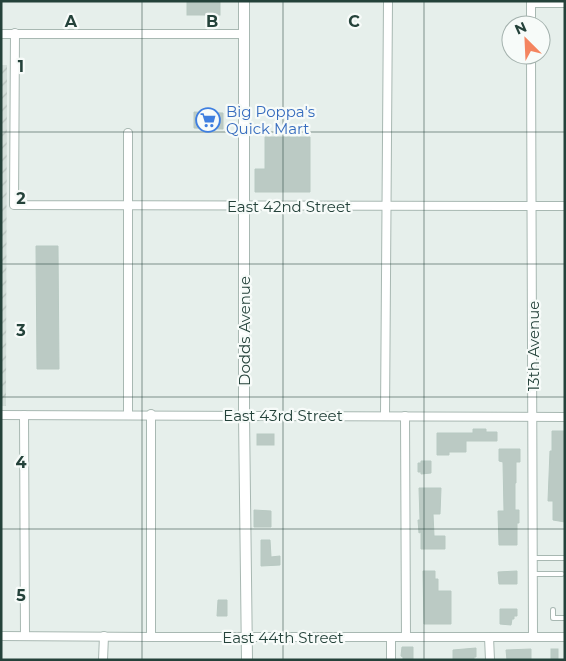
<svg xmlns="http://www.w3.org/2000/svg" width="566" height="661" font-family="Montserrat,sans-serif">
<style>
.industrial{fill:url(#industrial-furrows)}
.building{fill:#bbcac4;stroke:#b8c9c2}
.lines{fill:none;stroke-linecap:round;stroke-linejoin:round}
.service-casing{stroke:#a8b8b2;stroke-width:6}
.minor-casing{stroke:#a8b8b2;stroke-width:10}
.tertiary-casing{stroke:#a8b8b2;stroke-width:12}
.service{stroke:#fff;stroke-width:4}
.minor{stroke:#fff;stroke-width:8}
.tertiary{stroke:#fff;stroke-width:10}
.grid{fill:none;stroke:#24423a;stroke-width:1;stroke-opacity:0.55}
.labels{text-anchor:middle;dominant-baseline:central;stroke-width:4.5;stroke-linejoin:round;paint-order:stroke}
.shop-label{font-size:15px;fill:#366cbe;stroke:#f7fbf9;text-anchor:start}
.street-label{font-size:15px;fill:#24423a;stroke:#f7fbf9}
.grid-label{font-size:16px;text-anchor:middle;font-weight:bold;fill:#24423a;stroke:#f7fbf9;stroke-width:4.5;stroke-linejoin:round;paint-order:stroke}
</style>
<defs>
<pattern id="industrial-furrows" width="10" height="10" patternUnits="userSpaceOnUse" patternTransform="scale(1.25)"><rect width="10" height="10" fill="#d4dfda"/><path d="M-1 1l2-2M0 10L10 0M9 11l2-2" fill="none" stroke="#b6c1bc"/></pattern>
</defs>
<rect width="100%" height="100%" fill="#e6efeb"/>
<path class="industrial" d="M1,65h6l-1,341h-5z"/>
<g class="building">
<rect x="187" y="1" width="33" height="14"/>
<path d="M194,112l29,1v16l-29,-1z"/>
<path d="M265,137h45v55h-55v-23h10z"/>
<path d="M36,246h22l1,123h-22z"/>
<path d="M473,429h13v3h11v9h-31v11h-17v3h-12v-22h36z"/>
<path d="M552,431h13v91l-12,-2v-19h-5l2,-50h2z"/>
<rect x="257" y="434" width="17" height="11"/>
<path d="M499,449h21v13h-4v21h-1v27h4v13h-2v22h-18l-1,-34h6l-1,-49 -4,-1z"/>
<path d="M421,461h10v12l-10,1v-2h-3v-9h3z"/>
<path d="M419,488h22l-1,26h-7l1,22h11v13h-24v-17l-2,1 -1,-13h2z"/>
<path d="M254,510l17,1v16h-17z"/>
<path d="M261,540h9l1,17 9,-1v9l-19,1z"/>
<path d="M423,571h12v8h3v12h13v33h-27z"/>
<path d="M517,571v13h-18l-1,-12z"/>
<path d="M218,600h9v16h-10z"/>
<path d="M500,609h17v7h-3v3h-2l-1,6 -11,-1z"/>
<path d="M402,647h11v13h-10v-3l-2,-1z"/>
<path d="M476,648v9h-2v3h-21v-10z"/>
<path d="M531,649v11h-24l-1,-10z"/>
<rect x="551" y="649" width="7" height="11"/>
</g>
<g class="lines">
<g class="service-casing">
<g id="service">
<path d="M533,558h32"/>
<path d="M533,574h29"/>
<path d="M553,610v8h12"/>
</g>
</g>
<g class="minor-casing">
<g id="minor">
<path d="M531,1v24"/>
<path d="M531,3h34"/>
<path d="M15,33l-1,172 551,1"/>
<path d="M1,34h242"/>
<path d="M531,55l2,582"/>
<path d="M1,415l564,2"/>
<path d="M24,415l1,221"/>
<path d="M128,415v-282"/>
<path d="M385,415l3,-414"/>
<path d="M405,416l1,221"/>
<path d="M1,636l150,1h414"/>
<path d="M151,637v-223"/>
<path d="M489,637l1,23"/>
<path d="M103,660l1,-24"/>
<path d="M391,660v-23"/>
</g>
</g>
<g class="tertiary-casing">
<path id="tertiary" d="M244,1v414l3,245"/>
</g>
<use href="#service" class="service"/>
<use href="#minor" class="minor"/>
<use href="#tertiary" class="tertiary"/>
</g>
<path class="grid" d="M142,1v659M283,1v659M424,1v659M1,132h564M1,264h564M1,397h564M1,529h564"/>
<defs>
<g id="supermarket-ring" transform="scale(1.25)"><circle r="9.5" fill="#f7fbf9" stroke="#3f7fe0" stroke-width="1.5"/><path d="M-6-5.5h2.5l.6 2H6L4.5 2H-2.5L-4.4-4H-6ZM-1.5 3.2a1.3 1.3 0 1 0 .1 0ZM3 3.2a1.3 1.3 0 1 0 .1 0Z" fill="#3f7fe0"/></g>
</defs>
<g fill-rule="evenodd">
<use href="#supermarket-ring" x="208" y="120"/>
</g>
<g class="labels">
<g class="shop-label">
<text x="226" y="111">Big Poppa's<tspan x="226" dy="17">Quick Mart</tspan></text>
</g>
<g class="street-label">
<text x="289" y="206">East 42nd Street</text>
<text transform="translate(244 331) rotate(-90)">Dodds Avenue</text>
<text transform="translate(533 346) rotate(-90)">13th Avenue</text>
<text x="283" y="415">East 43rd Street</text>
<text x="283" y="637">East 44th Street</text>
</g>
</g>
<g class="grid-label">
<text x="71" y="27">A</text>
<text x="212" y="27">B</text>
<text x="354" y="27">C</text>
<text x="21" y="72">1</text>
<text x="21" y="204">2</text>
<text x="21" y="336">3</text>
<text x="21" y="468">4</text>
<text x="21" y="601">5</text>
</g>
<rect width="566" height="661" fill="none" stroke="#24423a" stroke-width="5"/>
<g transform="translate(526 40) rotate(336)"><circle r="24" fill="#f7fbf9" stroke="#a3b1ad"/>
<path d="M0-4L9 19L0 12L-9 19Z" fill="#f4845f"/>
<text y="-8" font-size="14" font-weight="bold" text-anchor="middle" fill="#24423a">N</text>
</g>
</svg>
